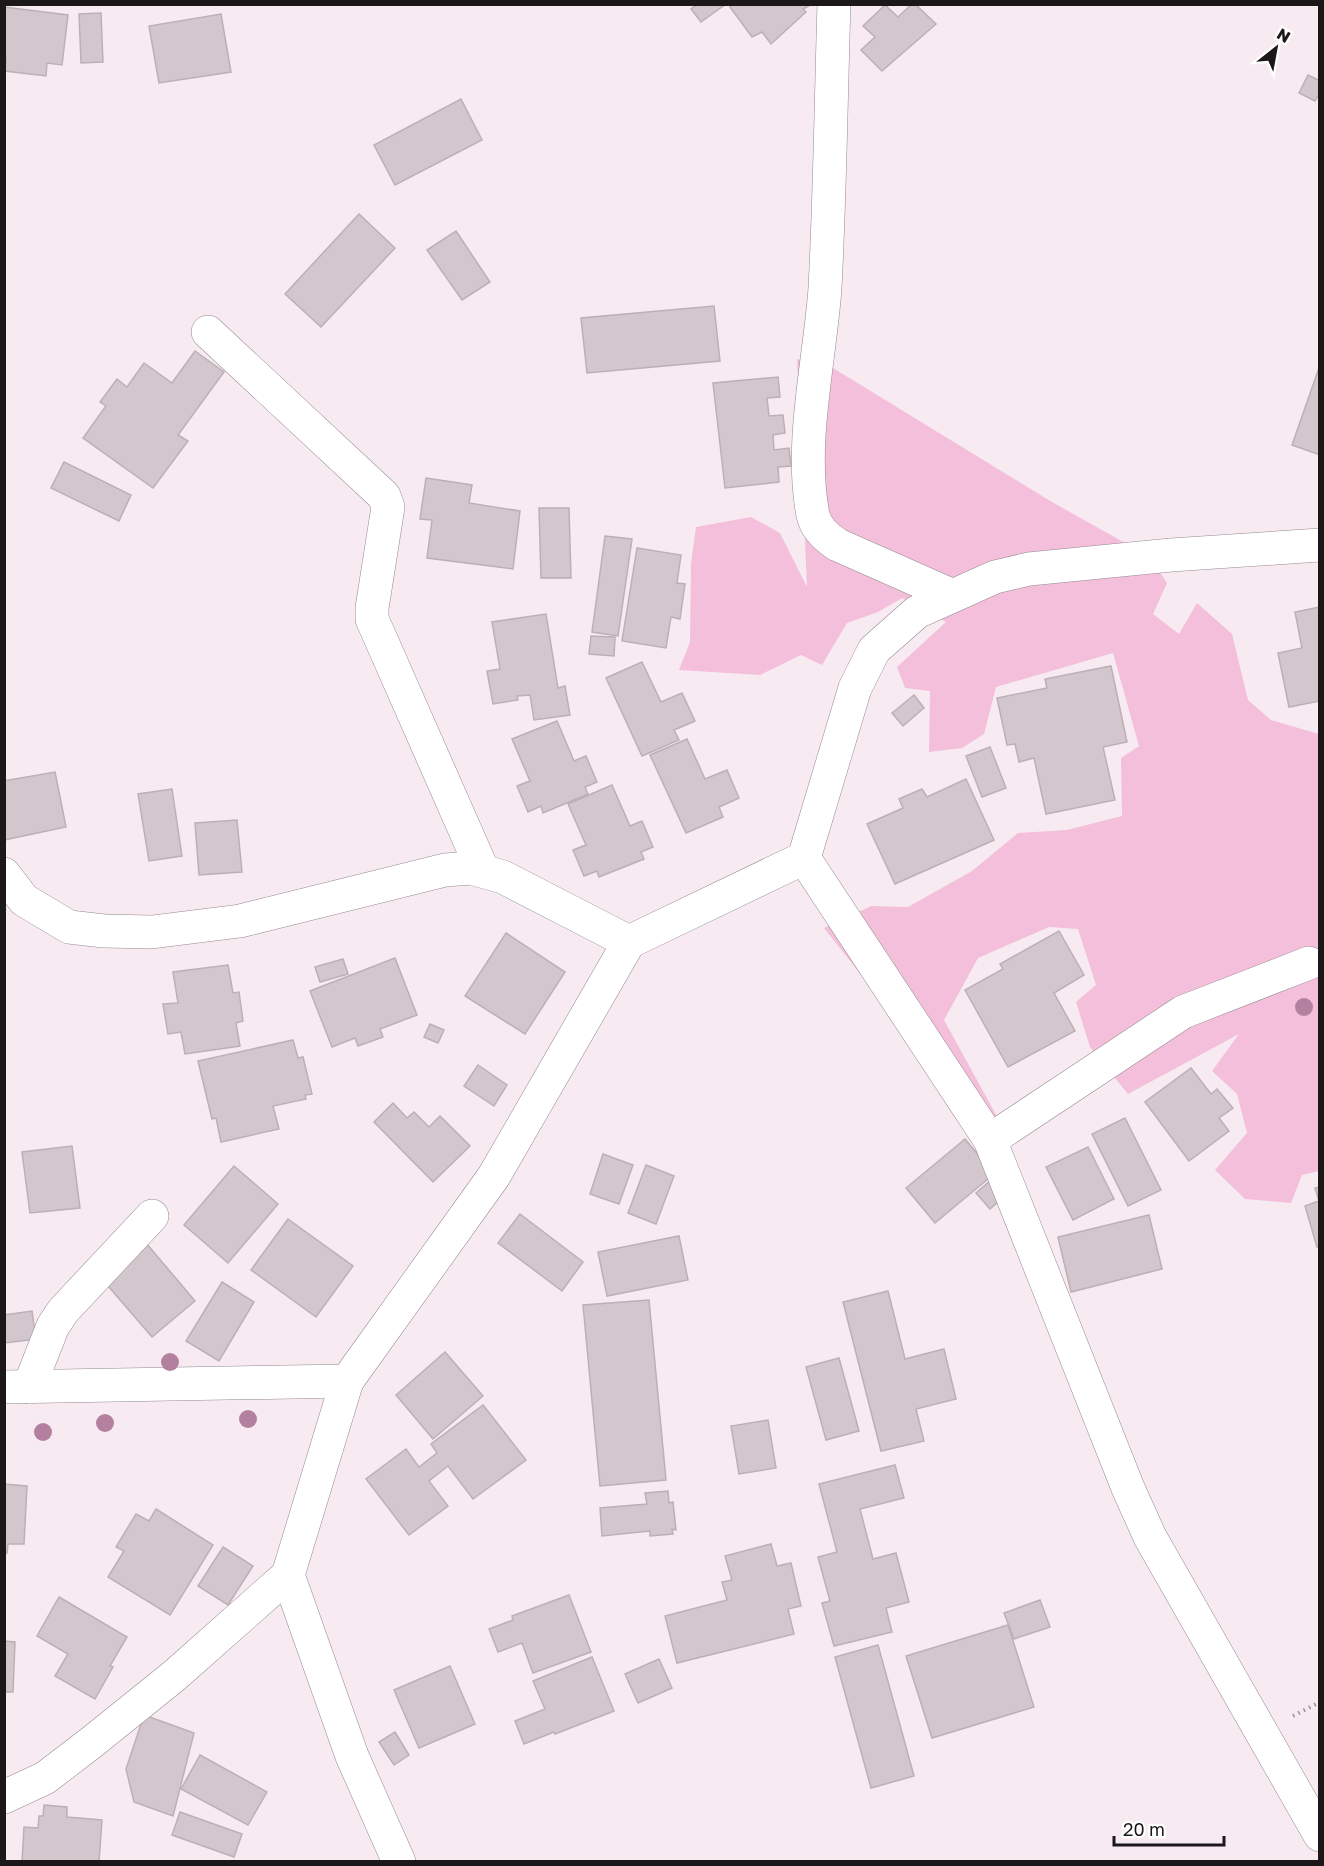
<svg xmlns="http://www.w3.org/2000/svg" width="1324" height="1866" font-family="'Golos Text',sans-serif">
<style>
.green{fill:#f3bfda}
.building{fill:#d3c7cd;stroke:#bcb0b6;stroke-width:1.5}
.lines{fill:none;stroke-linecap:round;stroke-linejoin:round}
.minor-casing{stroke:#958a90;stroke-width:34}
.path{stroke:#9b9297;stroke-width:4;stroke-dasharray:1.5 4.5;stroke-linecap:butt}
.minor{stroke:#fff;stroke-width:33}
.tree{fill:#b480a0}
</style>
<rect width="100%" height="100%" fill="#f7ebf1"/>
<path class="green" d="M797,359l36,9 219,134 98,55 17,26 -14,31 26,20 18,-31 35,31 16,66 23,20 48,14v437l-17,4 -11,28 -46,-4 -30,-29 32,-37 -10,-39 -25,-23 27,-37 -111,60 -38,-47 -14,-45 20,-17 -18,-56 -29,-2 -71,31 -34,62 56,102 -46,-5 -66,-108 -64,-81 47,-22 37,1 64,-36 46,-38 49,-3 55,-14 -1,-58 18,-12 -26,-93 -117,34 -12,47 -22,14 -33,4 1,-61 -25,-3 -8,-21 49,-45 -44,-24 -24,14 -31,11 -25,42 -21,-10 -41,20 -81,-5 11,-28 1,-78 5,-37 55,-10 29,16 27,54z"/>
<g class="building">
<path d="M698,4h28l-25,18 -10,-13z"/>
<path d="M733,4h79l-9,5 3,3 -35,32 -9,-12 -10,5 -22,-30z"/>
<path d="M912,4h3l21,20 -54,47 -21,-21 14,-13 -12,-11 22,-21 13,12z"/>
<path d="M4,7l64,8 -6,50 -15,-2 -1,13 -41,-5 1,-13h-2z"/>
<path d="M101,13l2,49 -22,1 -2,-49z"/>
<path d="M221,14l10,58 -72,11 -10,-57z"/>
<path d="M1308,75l12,6v11l-5,9 -16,-8z"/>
<path d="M461,99l21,41 -87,45 -21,-40z"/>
<path d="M359,214l36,34 -74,79 -36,-33z"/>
<path d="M456,231l34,51 -28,18 -35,-50z"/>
<path d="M714,306l6,55 -133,12 -6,-55z"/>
<path d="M195,351l29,21 -46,63 10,6 -35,47 -70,-50 23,-32 -6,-4 17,-23 10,8 17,-24 28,20z"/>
<path d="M1320,365v90l-28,-10z"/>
<path d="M778,377l2,20 -13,1 2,18 14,-1 2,18 -12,2 1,15 15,-2 2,18 -13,1 1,15 -54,6 -12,-105z"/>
<path d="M64,462l67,33 -12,26 -68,-33z"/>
<path d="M426,478l46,7 -3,18 51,8 -7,58 -86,-11 5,-38 -12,-1z"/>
<path d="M539,508h30l2,70h-30z"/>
<path d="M605,536l27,3 -14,97 -26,-4z"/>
<path d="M637,548l44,7 -4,28 8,1 -5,35 -9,-2 -5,31 -44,-7z"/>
<path d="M1320,607v94l-31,6 -11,-54 24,-5 -7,-36z"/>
<path d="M546,614l12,74 7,-2 5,29 -36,5 -4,-25 -13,1 1,4 -25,4 -6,-33 13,-2 -8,-47z"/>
<path d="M591,636l24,1 -1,19 -25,-2z"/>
<path d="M642,662l19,40 21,-9 13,28 -21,9 5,10 -37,16 -36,-78z"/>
<path d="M1111,666l16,76 -24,5 12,53 -69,14 -12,-56 -15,4 -4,-18 -8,1 -10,-47 50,-10 -2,-9z"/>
<path d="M914,695l10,13 -21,18 -11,-13z"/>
<path d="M557,721l17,40 12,-5 11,26 -12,5 3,7 -45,19 -2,-7 -13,6 -11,-26 13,-5 -18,-42z"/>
<path d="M687,739l18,40 22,-9 12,28 -20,9 4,10 -37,16 -36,-78z"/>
<path d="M990,747l16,41 -24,9 -16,-41z"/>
<path d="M55,772l11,55 -62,13v-59z"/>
<path d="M966,779l28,61 -99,44 -28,-60 36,-16 -4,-9 23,-10 5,8z"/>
<path d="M612,785l18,41 12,-5 11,26 -12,5 3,7 -45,18 -2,-6 -13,5 -11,-26 13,-5 -18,-41z"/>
<path d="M172,789l10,67 -33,5 -11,-67z"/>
<path d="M237,820l5,52 -43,3 -4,-52z"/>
<path d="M1059,931l25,44 -30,18 21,38 -67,36 -43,-77 38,-21 -3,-5z"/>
<path d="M506,933l59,39 -40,62 -60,-38z"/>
<path d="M395,958l22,57 -37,14 3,8 -25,9 -3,-8 -23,9 -22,-56z"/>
<path d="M343,959l5,15 -28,8 -5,-15z"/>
<path d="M228,965l5,28 6,-1 4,29 -7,2 4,23 -55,8 -4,-22 -13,2 -5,-30 15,-1 -5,-31z"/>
<path d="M430,1024l14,6 -6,13 -14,-6z"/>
<path d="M293,1040l5,18 5,-1 9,37 -7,1 1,4 -33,7 6,23 -58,13 -5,-24 -4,1 -14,-58z"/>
<path d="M478,1065l29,20 -13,21 -30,-20z"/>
<path d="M1191,1068l20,26 6,-5 16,19 -14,10 10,13 -40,30 -44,-59z"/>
<path d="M393,1103l14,15 7,-6 15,15 11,-11 30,30 -37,36 -59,-60z"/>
<path d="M1125,1118l36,72 -33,16 -36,-72z"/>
<path d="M965,1139l29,35 -59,49 -29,-35z"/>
<path d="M72,1146l8,62 -50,5 -8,-61z"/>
<path d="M1088,1147l26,52 -41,21 -27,-53z"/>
<path d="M603,1154l30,11 -14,39 -29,-10z"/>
<path d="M646,1165l28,11 -18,48 -28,-11z"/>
<path d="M234,1166l44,38 -50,59 -44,-38z"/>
<path d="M991,1180l14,16 -15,13 -14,-16z"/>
<path d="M1320,1187v59l-3,1 -12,-41 14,-5 -4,-13z"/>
<path d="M520,1214l63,48 -21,29 -64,-48z"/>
<path d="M1149,1215l13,54 -91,23 -13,-55z"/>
<path d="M288,1219l65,47 -37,51 -65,-47z"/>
<path d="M679,1236l9,44 -81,16 -9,-44z"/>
<path d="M146,1243l49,58 -43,36 -50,-58z"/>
<path d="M222,1282l32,20 -35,59 -33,-20z"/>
<path d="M888,1291l17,68 39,-10 12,50 -40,10 8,32 -43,10 -38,-149z"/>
<path d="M649,1300l17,180 -66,6 -17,-181z"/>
<path d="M32,1311l4,28 -31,4 -1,-28z"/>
<path d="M445,1352l38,44 -50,43 -37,-44z"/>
<path d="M839,1358l20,73 -33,9 -20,-73z"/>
<path d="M483,1405l43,55 -53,39 -25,-33 -19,15 19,25 -39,29 -43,-56 40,-30 13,18 18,-14 -6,-9z"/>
<path d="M768,1420l8,48 -37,6 -8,-48z"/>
<path d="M895,1465l9,33 -44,11 13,50 23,-6 13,49 -23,6 6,24 -58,14 -12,-43 8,-2 -12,-44 19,-5 -18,-68z"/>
<path d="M4,1484l23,2 -3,58h-16l-1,9h-3z"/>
<path d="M668,1491l1,12 4,-1 3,28 -4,-1 1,5 -23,2v-5l-48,5 -2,-28 47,-4 -2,-11z"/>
<path d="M156,1509l57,36 -43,70 -62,-38 16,-26 -8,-4 20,-33 13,7z"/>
<path d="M771,1544l6,22 14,-3 10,43 -13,3 6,25 -117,29 -12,-47 62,-16 -5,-18 10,-2 -7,-24z"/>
<path d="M223,1547l30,19 -25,39 -30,-19z"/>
<path d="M569,1595l22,57 -58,21 -11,-30 -24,9 -9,-23 24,-9 -1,-4z"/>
<path d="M59,1597l68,40 -17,29 3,1 -18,32 -40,-23 13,-22 -31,-18z"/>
<path d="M1040,1600l10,27 -36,12 -10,-26z"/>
<path d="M1008,1625l26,82 -102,31 -26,-82z"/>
<path d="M4,1641l11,1 -2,50h-9z"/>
<path d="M878,1645l36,131 -43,12 -36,-131z"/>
<path d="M592,1657l22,54 -59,23 -1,-2 -30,12 -9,-23 30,-12 -12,-28z"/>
<path d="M659,1659l13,29 -34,15 -13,-29z"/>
<path d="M450,1666l25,58 -56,24 -25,-58z"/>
<path d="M144,1715l50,18 -21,83 -39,-14 -8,-33z"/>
<path d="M395,1732l14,23 -15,10 -15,-23z"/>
<path d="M200,1755l67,37 -19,33 -67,-36z"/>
<path d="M44,1805l23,2v10l35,3 -3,42h-77l2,-35 14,1 1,-12h4z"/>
<path d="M180,1812l62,22 -8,23 -62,-22z"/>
</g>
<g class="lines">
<g class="minor-casing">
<g id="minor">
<path d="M834,4c-3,95 -4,189 -9,284 -5,72 -26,155 -12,227 3,14 14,23 25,30l113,50"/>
<path d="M208,332l176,164 4,11 -16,101v11l111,252"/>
<path d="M804,858l186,282 138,348 22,49 170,298"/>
<path d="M4,874l20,26 45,27 35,4 48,1 88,-11 205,-51 26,-2 32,9 126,65 175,-84 51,-170 19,-38 43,-38 78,-35 34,-8 142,-14 149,-10"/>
<path d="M990,1140l193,-128 126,-49"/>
<path d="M347,1381l-59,194 64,181 47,106"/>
<path d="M4,1387l343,-6 147,-205 135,-234"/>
<path d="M29,1387l24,-61 10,-15 89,-95"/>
<path d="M4,1797l41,-19 47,-36 82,-66 114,-101"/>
</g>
</g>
<path class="path" d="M1293,1716l27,-14"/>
<use href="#minor" class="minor"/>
</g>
<g class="tree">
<circle cx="1304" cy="1007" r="9"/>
<circle cx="170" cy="1362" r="9"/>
<circle cx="248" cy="1419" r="9"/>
<circle cx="105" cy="1423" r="9"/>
<circle cx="43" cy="1432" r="9"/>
</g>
<rect width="1324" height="1866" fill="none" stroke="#1c181a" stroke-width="12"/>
<g transform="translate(1276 48) rotate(31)" stroke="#ffffff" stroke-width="4.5" paint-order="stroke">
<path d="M0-4.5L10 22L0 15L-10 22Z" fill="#1c181a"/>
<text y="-9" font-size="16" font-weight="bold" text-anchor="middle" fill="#1c181a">N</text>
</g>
<path d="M1114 1836v9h110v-9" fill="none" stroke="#1c181a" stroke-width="3"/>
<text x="1123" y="1836" font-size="18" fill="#1c181a" stroke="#ffffff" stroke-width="4.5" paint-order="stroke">20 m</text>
</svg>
